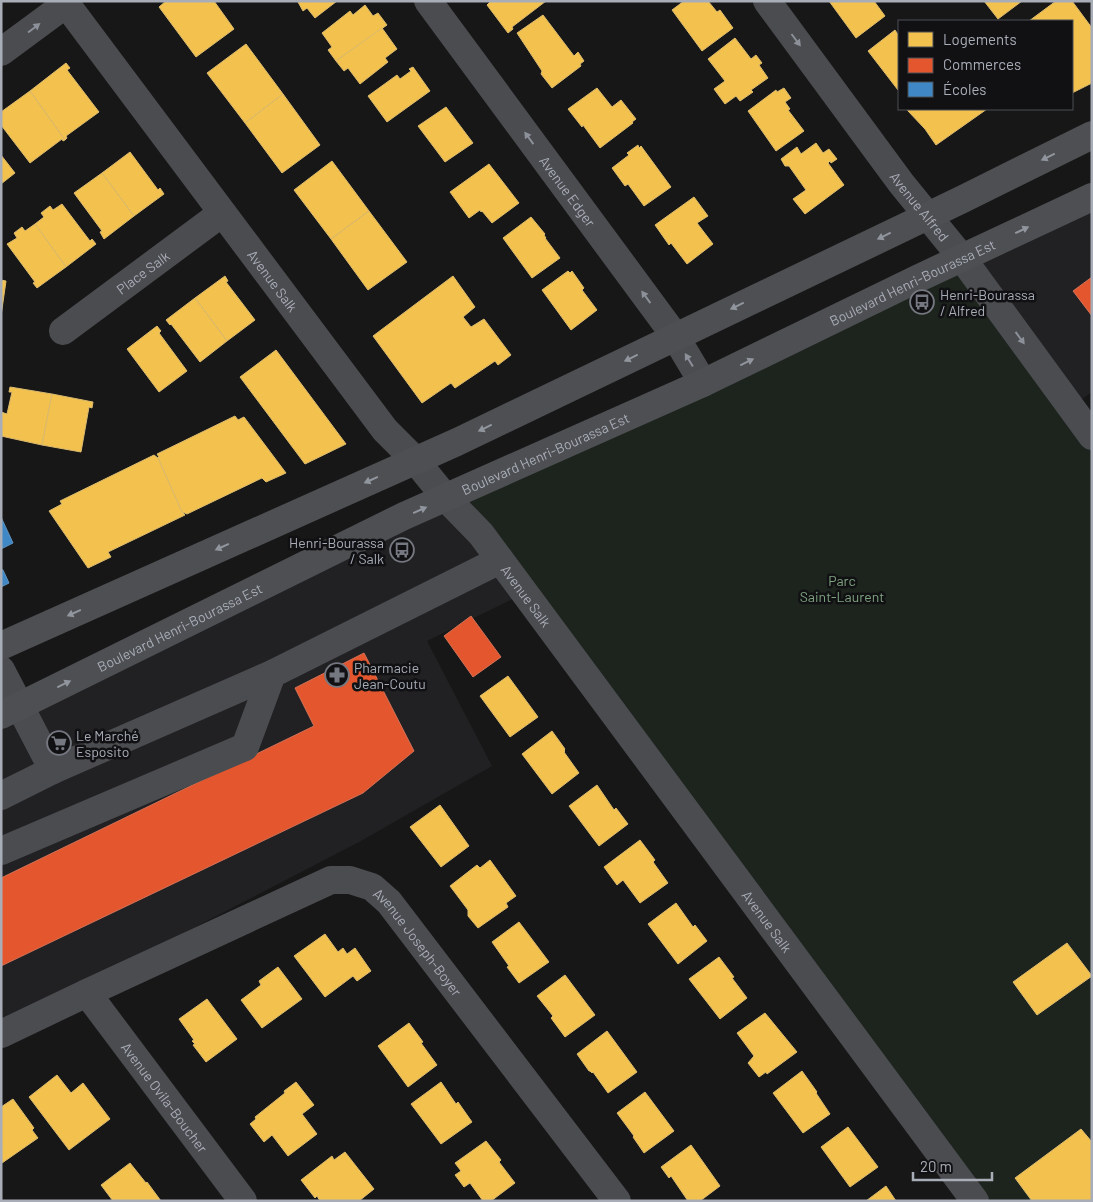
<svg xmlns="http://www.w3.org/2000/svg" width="1093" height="1202" font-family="Barlow,sans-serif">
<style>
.built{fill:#212123}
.green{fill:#1d241e}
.homes{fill:#f2c14e;stroke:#dcbb6e}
.shops{fill:#e4572e;stroke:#d27157}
.schools{fill:#3f88c5;stroke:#5e93c1}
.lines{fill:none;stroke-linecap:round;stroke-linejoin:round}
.minor{stroke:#4b4c50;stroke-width:28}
.major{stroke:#4d4f52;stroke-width:28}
.oneway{fill:#8c9099}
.oneway2{fill:#91969e}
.labels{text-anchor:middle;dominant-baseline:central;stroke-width:5;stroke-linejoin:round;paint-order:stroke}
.street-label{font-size:14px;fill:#a8adb8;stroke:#111113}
.poi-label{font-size:14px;fill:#a8adb8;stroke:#111113;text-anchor:start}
.park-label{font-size:14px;fill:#7fa381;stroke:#111113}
</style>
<rect width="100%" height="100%" fill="#171717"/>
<g class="built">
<path d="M1092,196v196l-21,15 -109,-149z"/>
<path d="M446,498l93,88 -112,55 65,125 -131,75 -360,187v-312z"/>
</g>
<path class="green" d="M953,258l139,186v757h-111l-519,-710z"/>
<g class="homes">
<path d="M166,1h48l20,28 -38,28 -37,-50z"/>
<path d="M299,1h38l-22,17 -8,-10 -4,3 -5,-9z"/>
<path d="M491,1h55l-34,26 1,2 -5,4 -21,-28z"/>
<path d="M684,1h24l9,11 3,-2 13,18 -31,23 -30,-41z"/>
<path d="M829,1h45l11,15 -29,22z"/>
<path d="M984,1h38l-24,18z"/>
<path d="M1056,1h16l20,27v55l-20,10v-72h-43z"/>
<path d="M365,5l8,11 5,-3 9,12 -51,36 -8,-11 4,-3 -10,-14 28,-22 3,4z"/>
<path d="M543,15l31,41 4,-4 6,9 -4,3 1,2 -29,22 -11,-14 1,-3 -25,-38z"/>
<path d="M382,28l15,21 -12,9 3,4 -28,22 -12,-16 -4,3 -8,-10z"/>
<path d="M895,30l4,6v53l-1,1 -30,-39z"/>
<path d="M735,38l16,21 5,-4 6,8 -3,2 9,13 -17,12 2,2 -13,9 -4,-5 -11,8 -11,-15 11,-8 -17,-22z"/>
<path d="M246,44l37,50 -38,29 -38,-50z"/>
<path d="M66,63l4,5 -3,2 32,42 -33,24 1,2 -2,2 -35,-49z"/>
<path d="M413,67l17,24 -43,31 -19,-26 29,-21 3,4 11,-8 -2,-2z"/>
<path d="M597,88l15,19 9,-7 15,19 -4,3 1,1 -33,25 -17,-23 -1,2 -14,-18z"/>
<path d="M784,88l7,10 -6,4 5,7 -2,1 16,21 -28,20 -28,-40 28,-21 1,2z"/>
<path d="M30,91l35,49 -2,1 -1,-2 -32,24 -29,-38v-13z"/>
<path d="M283,94l37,51 -38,28 -37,-50z"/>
<path d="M446,107l27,36 -28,19 -27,-36z"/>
<path d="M907,109h80l-51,36 -11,-16 -17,-18z"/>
<path d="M816,143l7,10 6,-4 8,10 -6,4 -1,-2 -2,2 16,22 -39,29 -12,-15 13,-9 -17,-24h-4l-4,-7 16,-12 4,7z"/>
<path d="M638,145l1,3 2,-2 30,41 -27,19 -16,-22 -3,2 -13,-18 17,-13 -2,-2z"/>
<path d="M130,152l28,38 2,-2 4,6 -30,22 -32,-43z"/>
<path d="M1,155l14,18 -14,11z"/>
<path d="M332,161l37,50 -38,28 -37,-49z"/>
<path d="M489,164l30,39 -27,20 -10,-12 -1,1 -1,-2 -11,8 -19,-26z"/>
<path d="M102,173l32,43 -30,23 -4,-7 2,-1 -28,-38z"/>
<path d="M694,197l14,19 -11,7 16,21 -26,20 -16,-21 -2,2 -14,-20z"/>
<path d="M62,204l28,37 2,-2 4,5 -30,23 -31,-43 9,-7 -3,-4 9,-7 3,4z"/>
<path d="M369,211l38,51 -39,28 -37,-51z"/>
<path d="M531,217l14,17 -1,1 2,3h-1l15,20 -28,20 -29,-40z"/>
<path d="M35,224l31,43 -29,21 -4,-5 2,-1 -28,-38 10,-6 -3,-5 8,-6 3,4z"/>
<path d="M568,271l2,2 2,-2 12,17 -2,2 15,20 -26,20 -29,-40z"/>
<path d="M225,276l3,5 -2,1 29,38 -28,21 -32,-43z"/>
<path d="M453,276l22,31 -12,10 8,10 13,-8 27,36 -13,10 -3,-4 -40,27 -4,-5 -29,20 -49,-67z"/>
<path d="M1,280l5,1 -5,35z"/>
<path d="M195,298l32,43 -27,21 -29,-38 -1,1 -4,-5z"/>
<path d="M157,326l4,5 -2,2 28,38 -28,21 -32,-43z"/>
<path d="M276,350l70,94 -41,20 -65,-87z"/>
<path d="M10,387l42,7 -10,51 -41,-9v-24l6,2 5,-22h-3z"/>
<path d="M52,394l41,8 -1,6 -3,-1 -8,45 -39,-7z"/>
<path d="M235,416l3,4 6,-3 42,56 -20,9 -4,-4 -75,36 -5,-2 -24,-54 1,-1 -2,-3z"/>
<path d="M154,455l4,3 24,54 3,3 -77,37 3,5 -23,11 -39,-57 13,-7 -2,-3z"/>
<path d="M508,676l30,41 -28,20 -30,-41z"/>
<path d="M552,731l13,18 -1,1 1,1 -1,1 15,21 -27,21 -30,-40z"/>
<path d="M597,785l17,25 2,-2 12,16 -29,22 -30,-40z"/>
<path d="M440,805l29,41 -28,21 -31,-40z"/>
<path d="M640,840l15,20 -2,2 15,21 -28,20 -17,-23 -6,5 -13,-18z"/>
<path d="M490,860l26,36 -10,7 2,4 -30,21 -10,-12v-6l-18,-24 27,-21 3,3z"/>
<path d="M676,903l17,24 2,-2 12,16 -29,23 -30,-40z"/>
<path d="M519,922l30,40 -30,21 -12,-16 2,-1 -17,-24z"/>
<path d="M325,934l13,18 5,-4 4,6 8,-6 16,23 -14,10 -4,-5 -28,21 -31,-41z"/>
<path d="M1067,943l25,33 -55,39 -24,-33z"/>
<path d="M719,957l15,20 -2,1 15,20 -27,21 -31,-40z"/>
<path d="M278,967l24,32 -40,29 -21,-28 20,-15 -2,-4z"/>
<path d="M565,975l30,40 -30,22 -14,-19 2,-2 -16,-20z"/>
<path d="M207,999l30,40 -31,23 -13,-17 2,-1 -3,-3 2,-1 -15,-21z"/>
<path d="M765,1013l32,39 -30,22 -1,-2 -7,5 -11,-14 6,-7 -17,-23z"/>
<path d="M409,1023l14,19 -2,1 16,22 -29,22 -30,-41z"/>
<path d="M607,1031l30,41 -29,21 -15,-21 -1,1 -2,-2h-1l-12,-17z"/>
<path d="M802,1071l15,21 -1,1 14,21 -27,19 -30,-40z"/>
<path d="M57,1075l14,18 12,-10 27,36 -41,31 -40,-53z"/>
<path d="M296,1082l18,23 -12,9 15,20 -29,22 -16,-21 -8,7 -14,-18 6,-5 -1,-2 30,-24 -1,-2z"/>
<path d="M441,1082l15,22 2,-2 14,20 -31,22 -30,-40z"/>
<path d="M645,1092l29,39 -30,22 -11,-16 1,-1 -17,-23z"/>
<path d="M13,1099l21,29 -2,2 6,8 -36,25 -1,-56z"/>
<path d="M848,1127l30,40 -28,20 -29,-40z"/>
<path d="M1081,1129l11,13v59h-60l-17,-23z"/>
<path d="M486,1141l15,19 -2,2 16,21 -24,18h-8l-13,-18 -6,4 -9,-12 6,-4 -6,-8z"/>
<path d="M691,1145l29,41 -20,15h-12l-17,-25 -2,2 -8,-11z"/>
<path d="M345,1152l29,37 -15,12h-39l-3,-5 -2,2 -14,-18 31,-24 2,4z"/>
<path d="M130,1163l16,20 1,-1 14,19h-48l-12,-16z"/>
<path d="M886,1186l10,15h-30z"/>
</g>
<g class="shops">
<path d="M1092,277v39l-19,-25z"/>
<path d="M471,616l30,41 -28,20 -29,-41z"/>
<path d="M364,653l50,98 -51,42 -362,173v-88l313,-152 -19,-38z"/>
</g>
<g class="schools">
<path d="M1,517l12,26 -12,6z"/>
<path d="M1,569l2,1 6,13 -8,4z"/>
</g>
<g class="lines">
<g class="minor">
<path id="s1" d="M64,1l321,429 30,30 31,38 35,36 494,667"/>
<path id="s2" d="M428,1l247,335 28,47"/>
<path id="s3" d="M767,1l134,182 61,75 130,178"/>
<path d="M1,52l65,-48"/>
<path id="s4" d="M63,331l159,-118"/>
<path d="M1,670l52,100"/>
<path d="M1,796l52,-26 219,-96"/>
<path d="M1,851l244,-104 27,-73 228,-114"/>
<path id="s5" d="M87,993l156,208"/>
<path id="s6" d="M1,1034l86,-41 244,-113h19l22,7 17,15 228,299"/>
</g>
<g class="major">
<path d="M1,646l456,-204 506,-243 129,-64"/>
<path id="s7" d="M1,715l403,-199 299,-133 216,-105 173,-81"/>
</g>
</g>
<defs><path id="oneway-solid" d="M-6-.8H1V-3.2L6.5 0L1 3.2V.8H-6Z" transform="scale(1.25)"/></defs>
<g class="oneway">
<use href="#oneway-solid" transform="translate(34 28) rotate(-37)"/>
<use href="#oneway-solid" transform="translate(796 40) rotate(53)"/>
<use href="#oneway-solid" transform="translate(529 138) rotate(-126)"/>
<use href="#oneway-solid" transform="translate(646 297) rotate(-126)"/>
<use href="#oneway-solid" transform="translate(1020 338) rotate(54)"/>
<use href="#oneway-solid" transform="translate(689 360) rotate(-121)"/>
</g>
<g class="oneway2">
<use href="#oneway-solid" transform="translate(1048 157) rotate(154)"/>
<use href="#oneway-solid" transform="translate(1022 230) rotate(-25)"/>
<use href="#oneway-solid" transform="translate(884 236) rotate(154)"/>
<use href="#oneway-solid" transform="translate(737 306) rotate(154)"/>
<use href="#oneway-solid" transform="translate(631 358) rotate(154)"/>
<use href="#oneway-solid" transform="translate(747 362) rotate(-26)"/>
<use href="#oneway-solid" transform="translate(485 428) rotate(154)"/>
<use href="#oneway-solid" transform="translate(371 480) rotate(156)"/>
<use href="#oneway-solid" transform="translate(420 510) rotate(-24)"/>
<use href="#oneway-solid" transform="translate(222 547) rotate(156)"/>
<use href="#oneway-solid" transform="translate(74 613) rotate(156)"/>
<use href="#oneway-solid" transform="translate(64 684) rotate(-26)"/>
</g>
<defs>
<g id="bus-ring" transform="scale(1.25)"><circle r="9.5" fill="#111113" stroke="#757880" stroke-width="1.5"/><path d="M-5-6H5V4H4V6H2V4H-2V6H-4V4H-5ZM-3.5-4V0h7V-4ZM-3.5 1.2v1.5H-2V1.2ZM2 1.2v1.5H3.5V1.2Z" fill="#757880"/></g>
<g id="pharmacy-ring" transform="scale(1.25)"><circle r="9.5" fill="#111113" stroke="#757880" stroke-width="1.5"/><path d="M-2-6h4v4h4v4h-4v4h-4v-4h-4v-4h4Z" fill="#757880"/></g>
<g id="supermarket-ring" transform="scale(1.25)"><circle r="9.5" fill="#111113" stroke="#757880" stroke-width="1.5"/><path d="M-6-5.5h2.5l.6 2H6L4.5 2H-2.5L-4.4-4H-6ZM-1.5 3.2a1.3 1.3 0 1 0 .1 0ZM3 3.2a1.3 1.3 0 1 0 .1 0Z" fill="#757880"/></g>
</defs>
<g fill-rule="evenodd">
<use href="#bus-ring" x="922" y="302"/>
<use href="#bus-ring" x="402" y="550"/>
<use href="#pharmacy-ring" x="337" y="675"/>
<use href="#supermarket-ring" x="59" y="743"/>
</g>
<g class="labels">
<g class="street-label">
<text stroke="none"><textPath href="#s2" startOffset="236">Avenue Edger</textPath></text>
<text stroke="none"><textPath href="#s3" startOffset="256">Avenue Alfred</textPath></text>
<text stroke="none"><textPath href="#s4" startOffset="99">Place Salk</textPath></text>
<text stroke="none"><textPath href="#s1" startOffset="349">Avenue Salk</textPath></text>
<text stroke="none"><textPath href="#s7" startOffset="1009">Boulevard Henri-Bourassa Est</textPath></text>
<text stroke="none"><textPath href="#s7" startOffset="604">Boulevard Henri-Bourassa Est</textPath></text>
<text stroke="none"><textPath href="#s1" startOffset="754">Avenue Salk</textPath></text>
<text stroke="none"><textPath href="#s7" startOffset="199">Boulevard Henri-Bourassa Est</textPath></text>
<text stroke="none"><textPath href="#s1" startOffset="1159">Avenue Salk</textPath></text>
<text stroke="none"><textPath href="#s6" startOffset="478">Avenue Joseph-Boyer</textPath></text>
<text stroke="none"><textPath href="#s5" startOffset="130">Avenue Ovila-Boucher</textPath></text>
</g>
<g class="poi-label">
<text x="940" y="294">Henri-Bourassa<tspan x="940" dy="16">/ Alfred</tspan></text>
<text x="384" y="542" text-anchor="end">Henri-Bourassa<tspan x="384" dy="16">/ Salk</tspan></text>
<text x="354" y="667">Pharmacie<tspan x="354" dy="16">Jean-Coutu</tspan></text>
<text x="76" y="735">Le Marché<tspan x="76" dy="16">Esposito</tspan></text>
</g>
<g class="park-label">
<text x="842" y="580">Parc<tspan x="842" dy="16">Saint-Laurent</tspan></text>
</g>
</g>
<rect width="1093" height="1202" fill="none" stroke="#a8adb8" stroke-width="5"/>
<rect x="898" y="20" width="175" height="90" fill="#111113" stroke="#4d4f55"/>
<rect x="908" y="32" width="25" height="15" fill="#f2c14e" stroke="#4d4f55"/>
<text x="943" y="45" font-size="15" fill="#a8adb8">Logements</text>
<rect x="908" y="58" width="25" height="15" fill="#e4572e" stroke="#4d4f55"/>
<text x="943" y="70" font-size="15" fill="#a8adb8">Commerces</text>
<rect x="908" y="82" width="25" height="15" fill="#3f88c5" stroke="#4d4f55"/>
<text x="943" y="95" font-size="15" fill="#a8adb8">Écoles</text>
<path d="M913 1172v8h79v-8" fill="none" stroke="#a8adb8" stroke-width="2.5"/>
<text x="920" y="1172" font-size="15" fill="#a8adb8" stroke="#111113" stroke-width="4" paint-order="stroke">20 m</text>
</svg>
